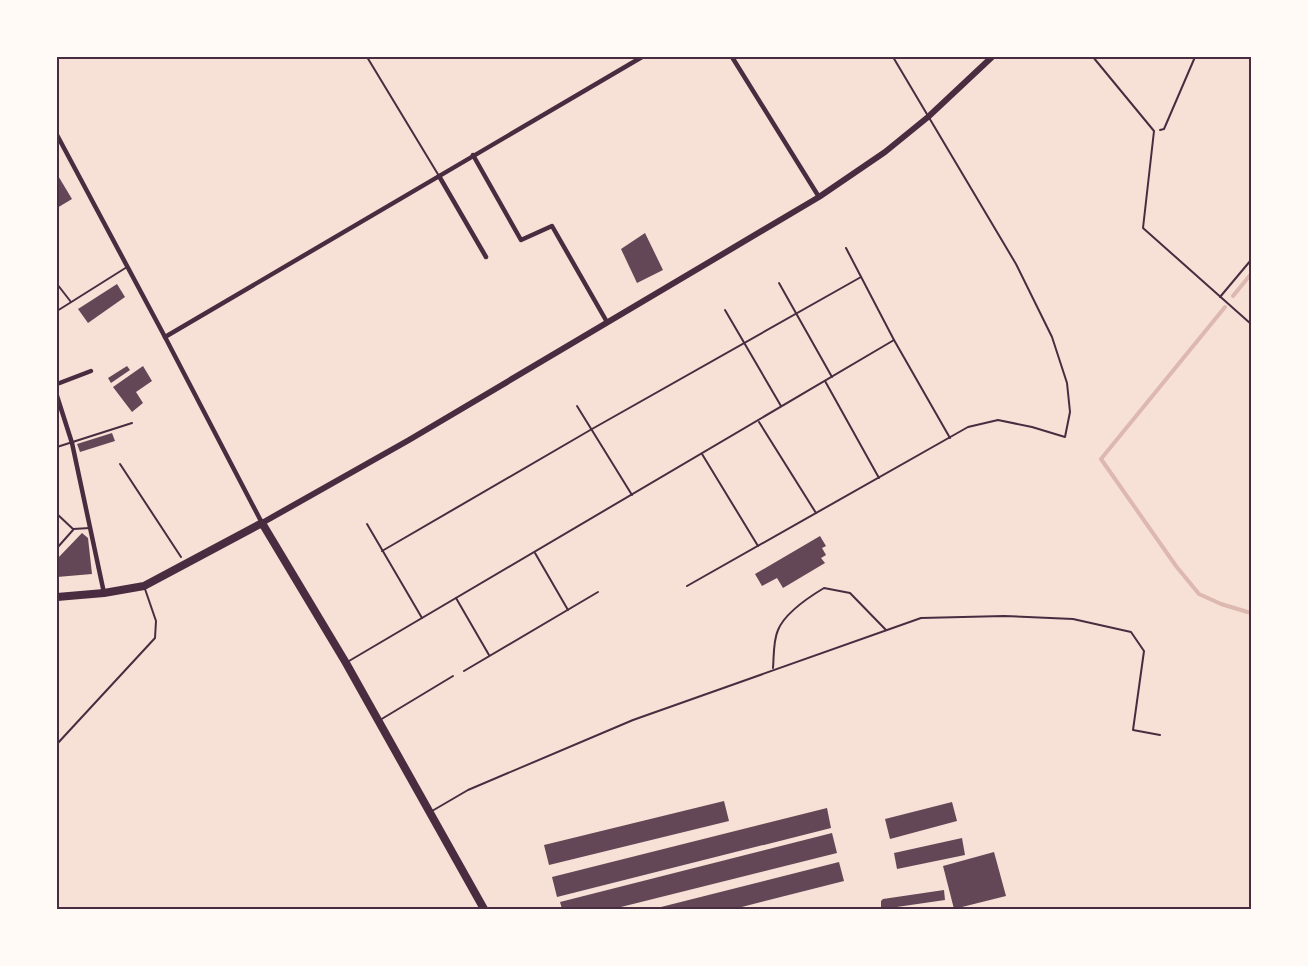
<svg xmlns="http://www.w3.org/2000/svg" width="1308" height="966" font-family="Cabin,sans-serif">
<style>
.lines{fill:none;stroke-linecap:round;stroke-linejoin:round}
.stream{stroke:#dcb8b0;stroke-width:4}
.building{fill:#644757}
.path{stroke:#4a2c40;stroke-width:2}
.service{stroke:#4a2c40;stroke-width:2}
.minor{stroke:#4a2c40;stroke-width:4.5}
.tertiary{stroke:#4a2c40;stroke-width:6}
.primary{stroke:#4a2c40;stroke-width:8}
.neatline{fill:none;stroke:#4a2c40;stroke-width:2}
</style>
<rect width="100%" height="100%" fill="#f7e1d7"/>
<g class="lines">
<g class="stream">
<path d="M1233,296l18,-22"/>
<path d="M1225,307l-124,152 75,107 23,28 22,10 30,9"/>
</g>
</g>
<g class="building">
<path d="M57,174l15,25 -15,9z"/>
<path d="M645,233l18,37 -26,13 -16,-34z"/>
<path d="M117,284l8,13 -37,26 -10,-14z"/>
<path d="M127,366l3,4 -19,13 -3,-5z"/>
<path d="M143,366l9,15 -16,11 7,11 -11,9 -19,-25z"/>
<path d="M112,433l3,8 -35,11 -3,-8z"/>
<path d="M82,533l6,5 4,36 -35,3v-18z"/>
<path d="M820,536l6,10 -4,2 4,7 -5,3 4,5 -42,25 -6,-10 -15,8 -7,-12z"/>
<path d="M724,801l5,20 -180,44 -5,-20z"/>
<path d="M952,802l5,19 -67,18 -5,-20z"/>
<path d="M827,808l4,20 -274,69 -5,-20z"/>
<path d="M832,833l5,20 -224,56h-51l-2,-7z"/>
<path d="M962,838l3,17 -68,14 -3,-16z"/>
<path d="M994,852l12,44 -52,13 -11,-43z"/>
<path d="M839,862l5,19 -110,28h-81z"/>
<path d="M944,890l1,10 -62,9 -2,-2v-6l2,-2z"/>
</g>
<g class="lines">
<g class="path">
<path d="M1160,130l4,-1 31,-72"/>
<path d="M120,464l61,93"/>
</g>
<g class="service">
<path d="M367,57l72,119"/>
<path d="M1093,57l61,74 -11,97 108,96"/>
<path d="M846,248l48,92 56,98"/>
<path d="M779,283l53,94"/>
<path d="M57,284l14,18"/>
<path d="M1220,297l31,-37"/>
<path d="M725,310l56,96"/>
<path d="M57,311l70,-44"/>
<path d="M825,381l54,97"/>
<path d="M577,406l55,89"/>
<path d="M759,422l57,91"/>
<path d="M57,447l75,-24"/>
<path d="M702,454l56,92"/>
<path d="M57,514l16,15 17,-1"/>
<path d="M367,524l55,94"/>
<path d="M57,548l16,-18"/>
<path d="M382,551l210,-122 269,-152"/>
<path d="M535,553l33,57"/>
<path d="M687,586l281,-159 30,-7 34,7 33,10 5,-25 -3,-29 -15,-46 -36,-73 -123,-207"/>
<path d="M456,598l33,57"/>
<path d="M349,661l545,-321"/>
<path d="M773,668c1,-11 0,-27 5,-38 7,-17 31,-33 46,-42l26,5 36,37"/>
<path d="M464,671l134,-79"/>
<path d="M380,720l73,-44"/>
<path d="M57,744l98,-106 1,-17 -11,-32"/>
<path d="M432,811l36,-21 165,-70 288,-102 83,-2 69,3 58,13 13,19 -11,79 27,5"/>
</g>
<g class="minor">
<path d="M732,57l87,140"/>
<path d="M57,135l108,202 97,186"/>
<path d="M473,155l48,85 31,-14 55,96"/>
<path d="M439,176l47,81"/>
<path d="M165,337l477,-280"/>
<path d="M57,384l34,-13"/>
<path d="M57,396l15,47 32,150"/>
</g>
<path class="tertiary" d="M262,523l147,-83 410,-243 66,-45 43,-35 64,-60"/>
<path class="primary" d="M57,597l47,-4 40,-7 118,-63 84,140 138,246"/>
</g>
<rect width="1308" height="966" fill="none" stroke="#fffaf5" stroke-width="117"/>
<rect x="58" y="58" width="1192" height="850" class="neatline"/>
</svg>
